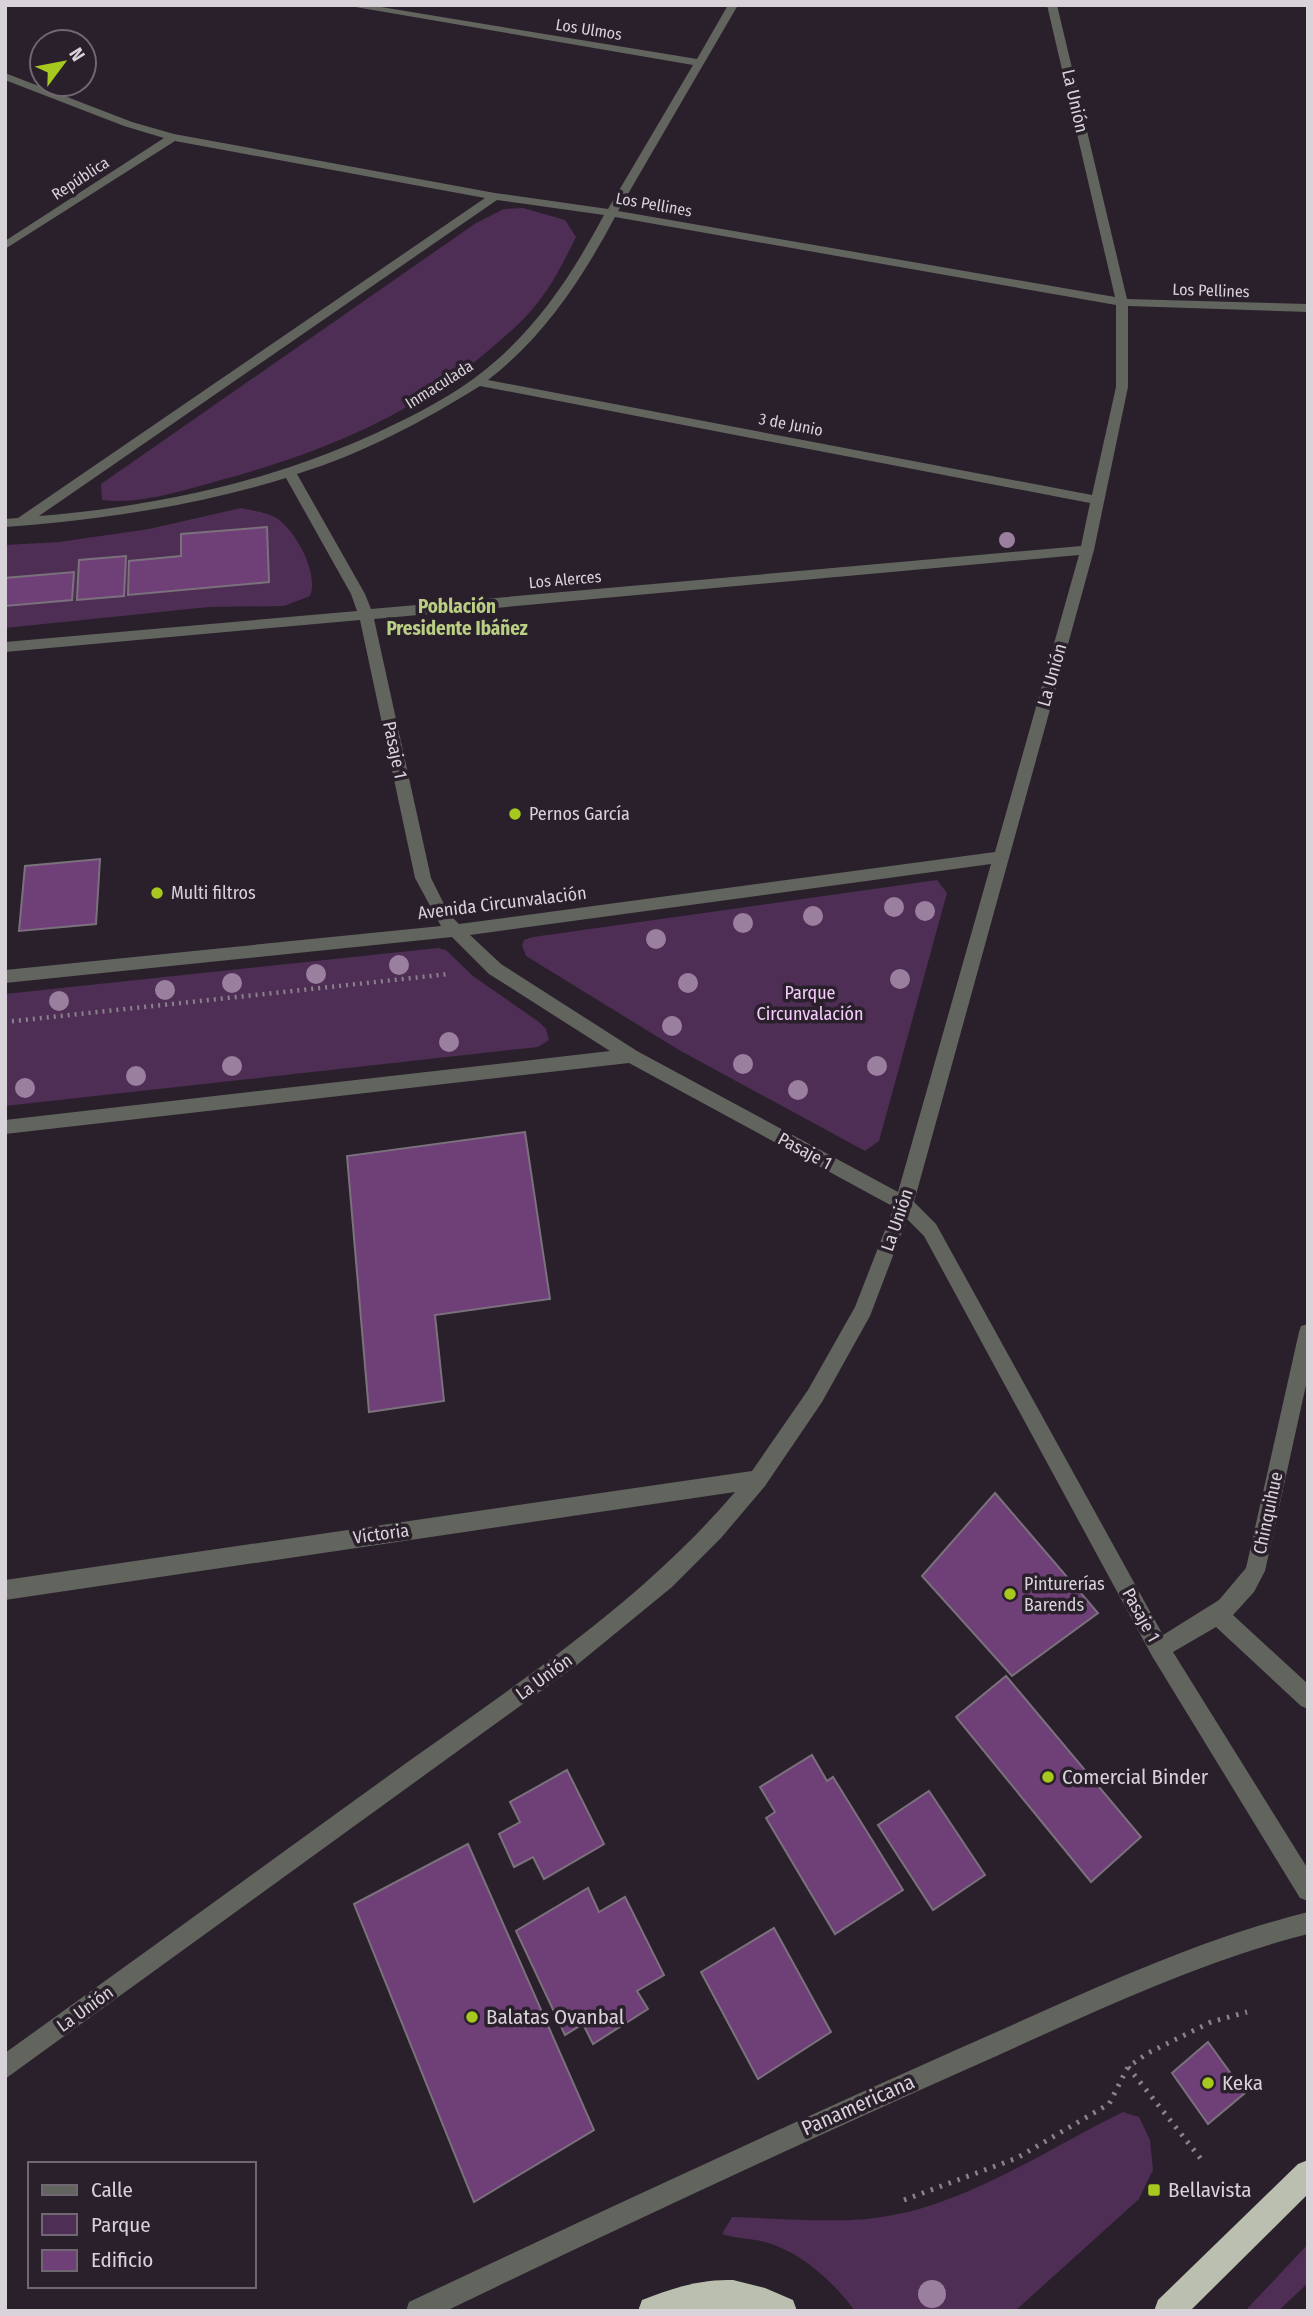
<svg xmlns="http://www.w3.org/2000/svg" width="1313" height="2316" font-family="'Fira Sans Condensed',sans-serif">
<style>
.green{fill:#4e2e54}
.building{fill:#6f3f77;stroke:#7b717d;stroke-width:2}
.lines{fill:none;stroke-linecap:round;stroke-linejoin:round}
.path-far1{stroke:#89828a;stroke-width:4.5;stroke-dasharray:2 5;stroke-linecap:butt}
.path{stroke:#89828a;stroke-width:5;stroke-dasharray:2.5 7;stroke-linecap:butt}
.minor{fill:#62645e;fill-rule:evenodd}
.highway{fill:#babfaf;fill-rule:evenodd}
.tree{fill:#9a7f9e}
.poi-dot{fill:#a7c81f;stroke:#29202b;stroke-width:2.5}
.labels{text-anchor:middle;stroke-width:7;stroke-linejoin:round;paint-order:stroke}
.far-street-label{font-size:16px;fill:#d8d2d9;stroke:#29202b}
.street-label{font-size:18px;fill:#d8d2d9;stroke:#29202b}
.poi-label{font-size:18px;fill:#d8d2d9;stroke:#29202b;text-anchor:start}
.park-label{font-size:18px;fill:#f6ccfd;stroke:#29202b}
.neighbourhood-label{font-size:19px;font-weight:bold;fill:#bacf84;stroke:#29202b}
.near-poi-label{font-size:21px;fill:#d8d2d9;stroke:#29202b;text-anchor:start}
.near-street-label{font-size:21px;fill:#d8d2d9;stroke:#29202b}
</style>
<rect width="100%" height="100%" fill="#29202b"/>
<g class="green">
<path d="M523,208L565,220L576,237C565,259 554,282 539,301C523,322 501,340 482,356C404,419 317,454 221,480C184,490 140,505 102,500L101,484L476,223L504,209Z"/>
<path d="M241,508C253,511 268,512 278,519C297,533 319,574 310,596L284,606L209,607L5,628V545L59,542L149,529Z"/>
<path d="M937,880L947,893L879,1141L865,1151L679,1050L526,956L522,945L524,940L533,937Z"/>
<path d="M438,948L446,950L473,976L539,1022L546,1029L549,1040L538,1047L5,1106V994Z"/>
<path d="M1123,2112L1139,2117L1150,2140L1153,2170L1139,2199L1015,2311H855C834,2282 801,2252 765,2242C751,2238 737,2239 722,2234L732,2217C776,2218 840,2224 882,2217C965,2205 1048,2149 1123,2112Z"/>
<path d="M1308,2244V2283L1278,2311H1245Z"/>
</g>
<g class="building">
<path d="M267,527L269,582L128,595L129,561L181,556V534Z"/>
<path d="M126,556L124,596L77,600L79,560Z"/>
<path d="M74,572L72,600L5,606V578Z"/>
<path d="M100,859L96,924L19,931L25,866Z"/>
<path d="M525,1132L550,1299L435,1315L444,1401L369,1412L347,1156Z"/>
<path d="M995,1493L1098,1613L1012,1676L922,1576Z"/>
<path d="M1006,1676L1141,1837L1091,1882L956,1717Z"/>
<path d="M812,1755L827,1781L833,1777L903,1890L835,1934L766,1818L775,1812L760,1787Z"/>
<path d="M567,1770L604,1844L544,1879L533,1857L514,1867L499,1834L520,1822L510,1802Z"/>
<path d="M929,1791L985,1875L933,1910L878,1825Z"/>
<path d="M468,1844L594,2130L474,2202L354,1904Z"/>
<path d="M588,1888L599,1912L625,1897L664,1975L637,1991L648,2009L593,2044L583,2024L565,2035L516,1931Z"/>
<path d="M774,1928L831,2032L758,2079L701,1972Z"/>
<path d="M1208,2042L1245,2093L1208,2124L1172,2073Z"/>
</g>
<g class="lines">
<path class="path-far1" d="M5,1022L449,974"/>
<g class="path">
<path d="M1128,2067L1201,2159"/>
<path d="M904,2200L1017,2158L1109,2104L1128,2067L1148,2053L1211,2022L1247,2012"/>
</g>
<g class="minor">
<path d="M344,5H369L697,59L728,5H738L618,211L1115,297L1047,5H1057L1127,299L1308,304V312L1128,306V387L1094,550L914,1202L936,1224L1163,1635L1219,1600L1246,1568L1299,1332L1301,1326L1308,1324V1376L1265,1571L1254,1592L1233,1615L1308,1684V1709L1301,1706L1216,1627L1173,1652L1308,1869V1901L1300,1898L1152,1656L924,1236L907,1219L870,1316L822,1402L765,1486L721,1538L672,1587L578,1664L5,2079V2053C140,1956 275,1858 409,1761C524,1679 643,1600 735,1492L5,1600V1580L752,1471L808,1390L855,1307L894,1207L629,1063L5,1134V1120L610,1051L489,974L452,937L5,983V970L441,926L415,878L360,620L5,652V642L357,611L351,594L286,478C194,506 101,520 5,527V519L18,518L485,198L175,141L5,249V241L164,138L124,126L5,80V73L132,122L174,134L495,193L608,209L693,65ZM497,200L604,215C575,269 544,318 498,359C468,386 431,407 395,424C284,479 162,506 39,516ZM615,217L1116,305V387L1092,495L488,380C544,337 582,279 615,217ZM480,386L1090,503L1081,546L371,609L365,594L297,474C362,454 422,422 480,386ZM1079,555L995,852L459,924L449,914L431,878L374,619ZM991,864L898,1192L637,1051L501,964L470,935Z"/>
<path d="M1308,1912V1934C1191,1964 1084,2017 974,2066C796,2145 621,2227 446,2311H406L409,2302C591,2216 774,2131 958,2049C1073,1999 1185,1943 1308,1912Z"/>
</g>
<g class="highway">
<path d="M1308,2160V2194L1190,2311H1154L1158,2300L1298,2164Z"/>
<path d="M733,2280L765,2288L793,2300L797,2311H638L642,2300C673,2288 700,2279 733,2280Z"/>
</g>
</g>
<g class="tree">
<circle cx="1007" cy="540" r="8"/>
<circle cx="894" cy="907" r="10"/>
<circle cx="925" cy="911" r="10"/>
<circle cx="813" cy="916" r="10"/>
<circle cx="743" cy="923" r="10"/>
<circle cx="656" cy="939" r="10"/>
<circle cx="399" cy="965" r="10"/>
<circle cx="316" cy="974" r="10"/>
<circle cx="900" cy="979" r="10"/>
<circle cx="232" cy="983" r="10"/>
<circle cx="688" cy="983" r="10"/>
<circle cx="165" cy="990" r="10"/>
<circle cx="59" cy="1001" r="10"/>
<circle cx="672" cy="1026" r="10"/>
<circle cx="449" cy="1042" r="10"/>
<circle cx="743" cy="1064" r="10"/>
<circle cx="232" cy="1066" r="10"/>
<circle cx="877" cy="1066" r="10"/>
<circle cx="136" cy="1076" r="10"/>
<circle cx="25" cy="1088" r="10"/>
<circle cx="798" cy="1090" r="10"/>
<circle cx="932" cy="2294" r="14"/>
</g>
<g class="poi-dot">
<circle cx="515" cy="814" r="7"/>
<circle cx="157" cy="893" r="7"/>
<circle cx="1010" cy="1594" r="7"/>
<circle cx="1048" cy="1777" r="7"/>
<circle cx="472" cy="2017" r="7"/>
<circle cx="1208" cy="2083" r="7"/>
<rect x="1147" y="2183" width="14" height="14" rx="3.5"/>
</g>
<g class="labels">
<g class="far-street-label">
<text transform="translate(589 29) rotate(9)" y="6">Los Ulmos</text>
<text transform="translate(80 178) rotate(-33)" y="6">República</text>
<text transform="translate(654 204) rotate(10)" y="6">Los Pellines</text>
<text transform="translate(1211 290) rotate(2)" y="6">Los Pellines</text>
<text transform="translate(439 384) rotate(-32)" y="6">Inmaculada</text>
<text transform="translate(791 424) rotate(11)" y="6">3 de Junio</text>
<text transform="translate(565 579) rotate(-5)" y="6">Los Alerces</text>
</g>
<g class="street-label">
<text transform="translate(1075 101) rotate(77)" y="6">La Unión</text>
<text transform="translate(1052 675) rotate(-74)" y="6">La Unión</text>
<text transform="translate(395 750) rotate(78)" y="6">Pasaje 1</text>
<text transform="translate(502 903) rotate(-7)" y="6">Avenida Circunvalación</text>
<text transform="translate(805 1151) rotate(28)" y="6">Pasaje 1</text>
<text transform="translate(897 1220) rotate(-71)" y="6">La Unión</text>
<text transform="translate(1268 1513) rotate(-78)" y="6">Chinquihue</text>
<text transform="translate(381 1534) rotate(-8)" y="6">Victoria</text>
<text transform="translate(1141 1615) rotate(61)" y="6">Pasaje 1</text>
<text transform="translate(544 1677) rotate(-36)" y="6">La Unión</text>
<text transform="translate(85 2009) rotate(-36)" y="6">La Unión</text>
</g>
<g class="poi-label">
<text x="529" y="820">Pernos García</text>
<text x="171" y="899">Multi filtros</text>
<text x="1024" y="1590">Pinturerías<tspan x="1024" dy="21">Barends</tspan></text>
</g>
<g class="park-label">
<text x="810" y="999">Parque<tspan x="810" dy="21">Circunvalación</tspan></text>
</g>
<g class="neighbourhood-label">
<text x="457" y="613">Población<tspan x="457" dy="22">Presidente Ibáñez</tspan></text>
</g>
<g class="near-poi-label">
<text x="1062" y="1784">Comercial Binder</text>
<text x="486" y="2024">Balatas Ovanbal</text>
<text x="1222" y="2090">Keka</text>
<text x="1168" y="2197">Bellavista</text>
</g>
<g class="near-street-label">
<text transform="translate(858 2105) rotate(-24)" y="7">Panamericana</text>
</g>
</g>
<rect width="1313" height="2316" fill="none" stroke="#d8d2d9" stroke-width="14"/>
<rect x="28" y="2162" width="228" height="126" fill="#29202b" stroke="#6f6771" stroke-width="2"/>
<rect x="42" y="2185" width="35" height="10" fill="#62645e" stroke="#6f6771" stroke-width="2"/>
<text x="91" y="2197" font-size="21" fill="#d8d2d9">Calle</text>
<rect x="42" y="2214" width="35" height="21" fill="#4e2e54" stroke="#6f6771" stroke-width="2"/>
<text x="91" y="2232" font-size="21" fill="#d8d2d9">Parque</text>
<rect x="42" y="2250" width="35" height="21" fill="#6f3f77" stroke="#6f6771" stroke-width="2"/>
<text x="91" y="2267" font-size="21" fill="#d8d2d9">Edificio</text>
<g transform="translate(63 63) rotate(58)"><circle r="33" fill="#29202b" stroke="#6f6771" stroke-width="2"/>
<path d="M0-5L12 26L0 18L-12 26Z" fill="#a7c81f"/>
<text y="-10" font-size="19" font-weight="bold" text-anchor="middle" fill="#d8d2d9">N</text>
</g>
</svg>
